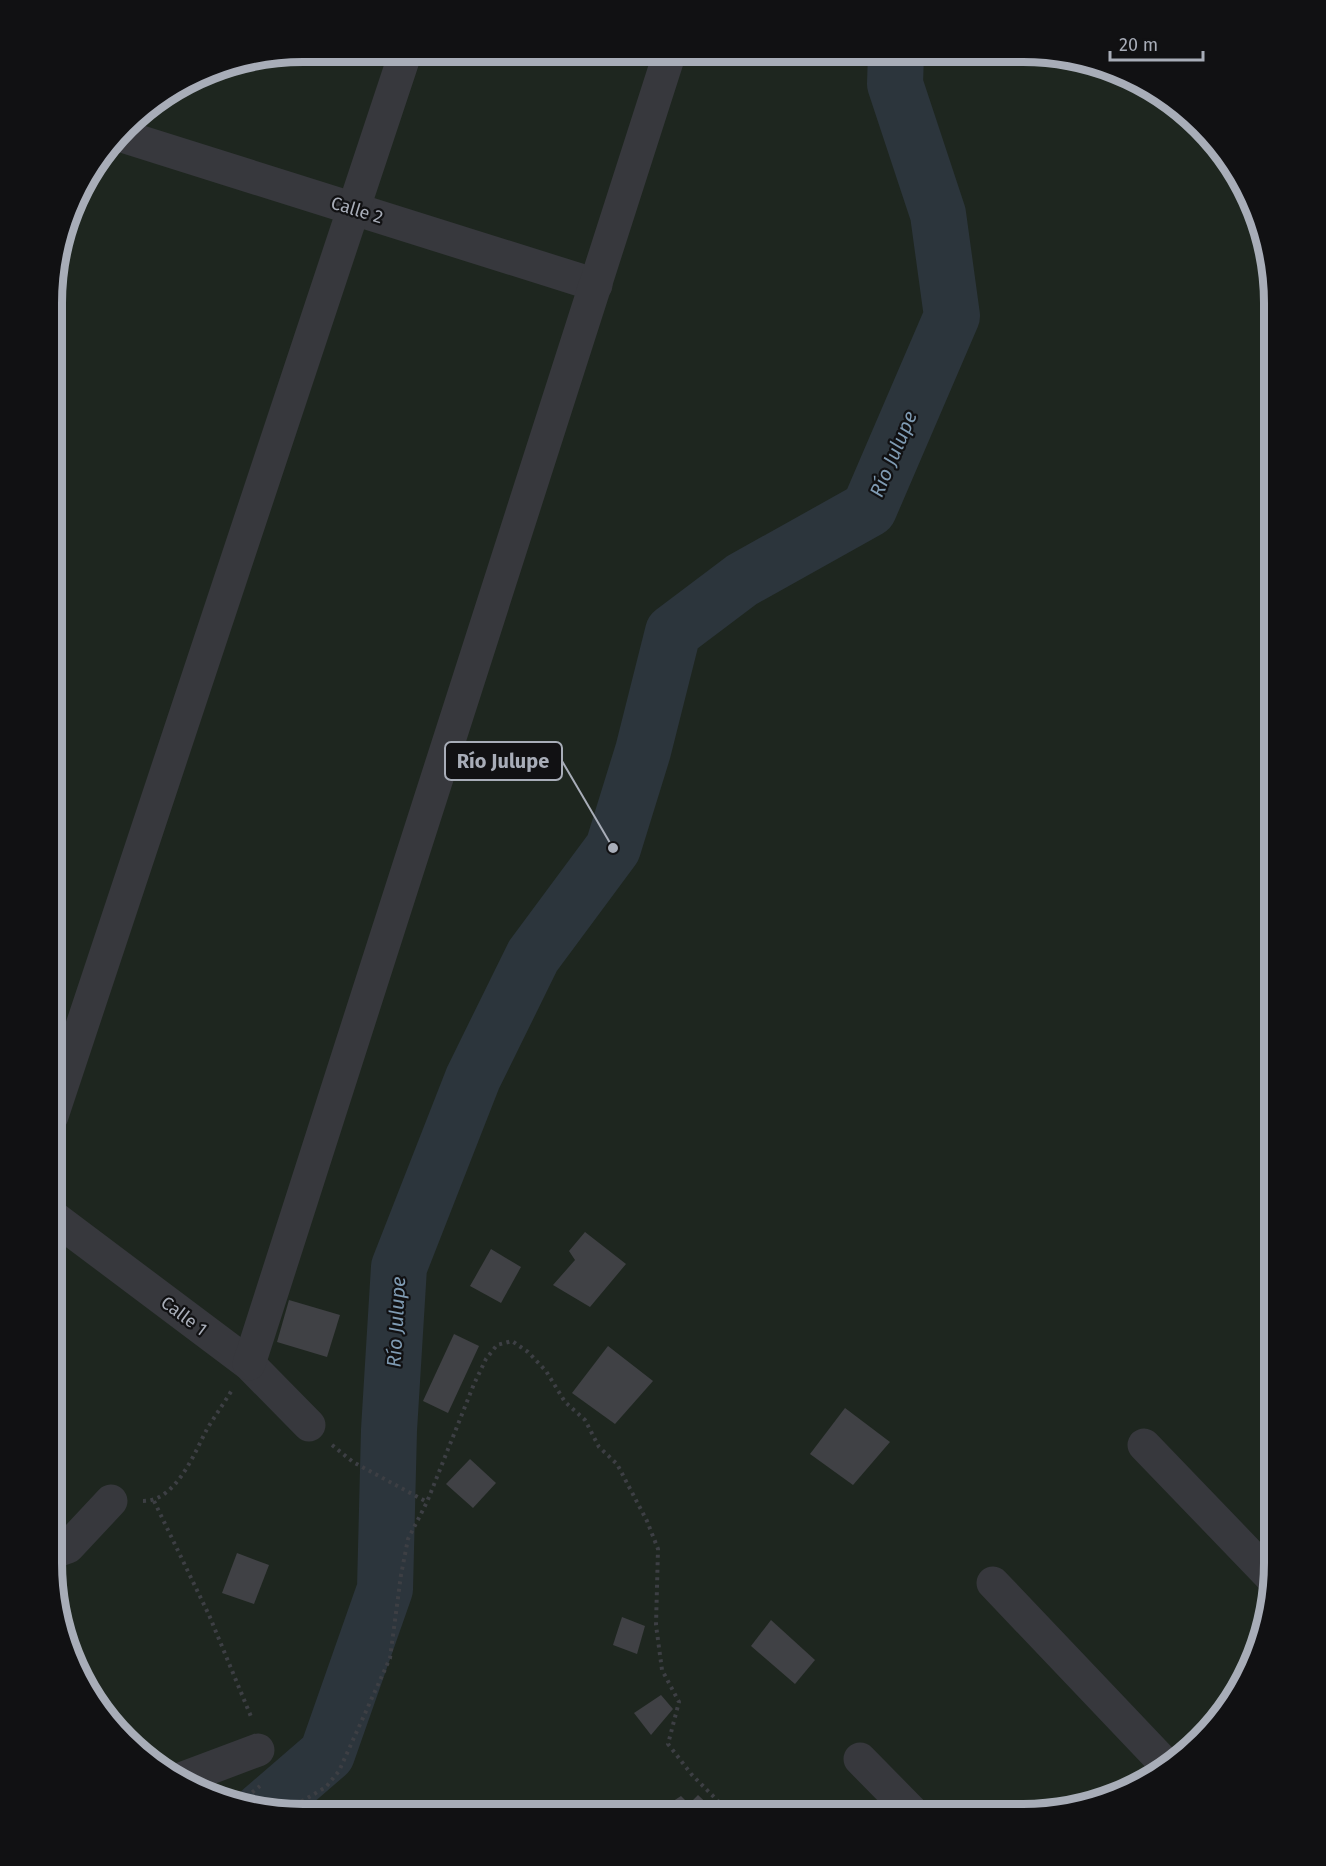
<svg xmlns="http://www.w3.org/2000/svg" width="1326" height="1866" font-family="'Fira Sans',sans-serif">
<style>
.green{fill:#1e261f}
.lines{fill:none;stroke-linecap:round;stroke-linejoin:round}
.river{stroke:#2c353c;stroke-width:56}
.building{fill:#404145}
.path{stroke:#3d3f44;stroke-width:4;stroke-dasharray:3 4.5;stroke-linecap:butt}
.minor{stroke:#37383d;stroke-width:33}
.labels{text-anchor:middle;stroke-width:4.5;stroke-linejoin:round;paint-order:stroke}
.street-label{font-size:18px;fill:#a8adb8;stroke:#111113}
.water-label{font-size:20px;font-style:italic;fill:#7f9bb3;stroke:#111113}
.rim{fill:none;stroke:#a8adb8;stroke-width:8}
.leader{fill:none;stroke:#a8adb8;stroke-width:2}
.callout-dot{fill:#a8adb8;stroke:#111113;stroke-width:2}
.callout{fill:#111113;stroke:#a8adb8;stroke-width:2}
.callout-label{font-size:20px;text-anchor:middle;font-weight:bold;fill:#a8adb8}
</style>
<rect width="100%" height="100%" fill="#161618"/>
<path class="green" d="M302,51L1057,53L1120,70L1176,103L1249,191L1275,302L1274,1581L1262,1645L1232,1704L1189,1753L1135,1789L1024,1815L270,1813L206,1796L150,1763L77,1675L51,1564L53,269L84,177L137,113L221,64Z"/>
<g class="lines">
<path class="river" d="M261,1811L327,1754L385,1589L389,1430L399,1267L473,1078L533,956L613,848L643,751L673,632L742,580L869,509L952,316L938,214L895,84L896,53"/>
</g>
<g class="building">
<path d="M585,1232L626,1264L590,1307L553,1285L575,1260L569,1251Z"/>
<path d="M491,1249L521,1267L501,1303L470,1286Z"/>
<path d="M289,1300L340,1315L327,1357L277,1342Z"/>
<path d="M454,1334L479,1346L448,1413L423,1401Z"/>
<path d="M608,1346L653,1381L615,1424L572,1393Z"/>
<path d="M845,1408L890,1442L853,1485L810,1454Z"/>
<path d="M470,1459L496,1483L473,1508L446,1484Z"/>
<path d="M237,1553L269,1565L254,1604L222,1593Z"/>
<path d="M622,1617L645,1626L637,1654L613,1645Z"/>
<path d="M771,1620L815,1660L795,1684L751,1646Z"/>
<path d="M661,1695L673,1709L651,1735L634,1713Z"/>
<path d="M698,1795L718,1814H653L681,1796L689,1804Z"/>
</g>
<g class="lines">
<g class="path">
<path d="M332,1445L353,1462L427,1502"/>
<path d="M143,1501C176,1501 194,1454 207,1429C215,1416 224,1403 232,1390"/>
<path d="M154,1501L209,1615L252,1719"/>
<path d="M252,1808L244,1799L260,1786"/>
<path d="M282,1813L326,1787L339,1771L390,1658L401,1575L408,1539L427,1502L474,1384L486,1359L497,1345L512,1341L528,1352L546,1371L565,1402L585,1420L599,1447L617,1464L647,1521L658,1549L656,1625L662,1670L679,1702L668,1744L692,1775L721,1804"/>
</g>
<g class="minor">
<path d="M119,135L596,285"/>
<path d="M52,1116L406,51"/>
<path d="M52,1216L249,1364L309,1425"/>
<path d="M249,1364L670,52"/>
<path d="M1144,1445L1274,1580"/>
<path d="M51,1553L68,1547L111,1501"/>
<path d="M993,1583L1168,1767"/>
<path d="M860,1759L915,1815"/>
<path d="M178,1780L258,1750"/>
</g>
</g>
<g class="labels">
<g class="street-label">
<text transform="translate(357 210) rotate(17)" y="6">Calle 2</text>
<text transform="translate(184 1316) rotate(37)" y="6">Calle 1</text>
</g>
<g class="water-label">
<text transform="translate(893 454) rotate(-67)" y="7">Río Julupe</text>
<text transform="translate(396 1322) rotate(-87)" y="7">Río Julupe</text>
</g>
</g>
<path d="M0 0H1326V1866H0ZM303 62H1023A241 241 0 0 1 1264 303V1563A241 241 0 0 1 1023 1804H303A241 241 0 0 1 62 1563V303A241 241 0 0 1 303 62Z" fill="#111113" fill-rule="evenodd"/>
<path class="rim" d="M303 62H1023A241 241 0 0 1 1264 303V1563A241 241 0 0 1 1023 1804H303A241 241 0 0 1 62 1563V303A241 241 0 0 1 303 62Z"/>
<path class="leader" d="M613 848L562 761"/>
<circle class="callout-dot" cx="613" cy="848" r="6"/>
<rect class="callout" x="445" y="742" width="117" height="38" rx="6"/>
<g class="callout-label">
<text x="503" y="768">Río Julupe</text>
</g>
<path d="M1110 51v9h93v-9" fill="none" stroke="#a8adb8" stroke-width="3"/>
<text x="1119" y="51" font-size="18" fill="#a8adb8" stroke="#111113" stroke-width="4.5" paint-order="stroke">20 m</text>
</svg>
